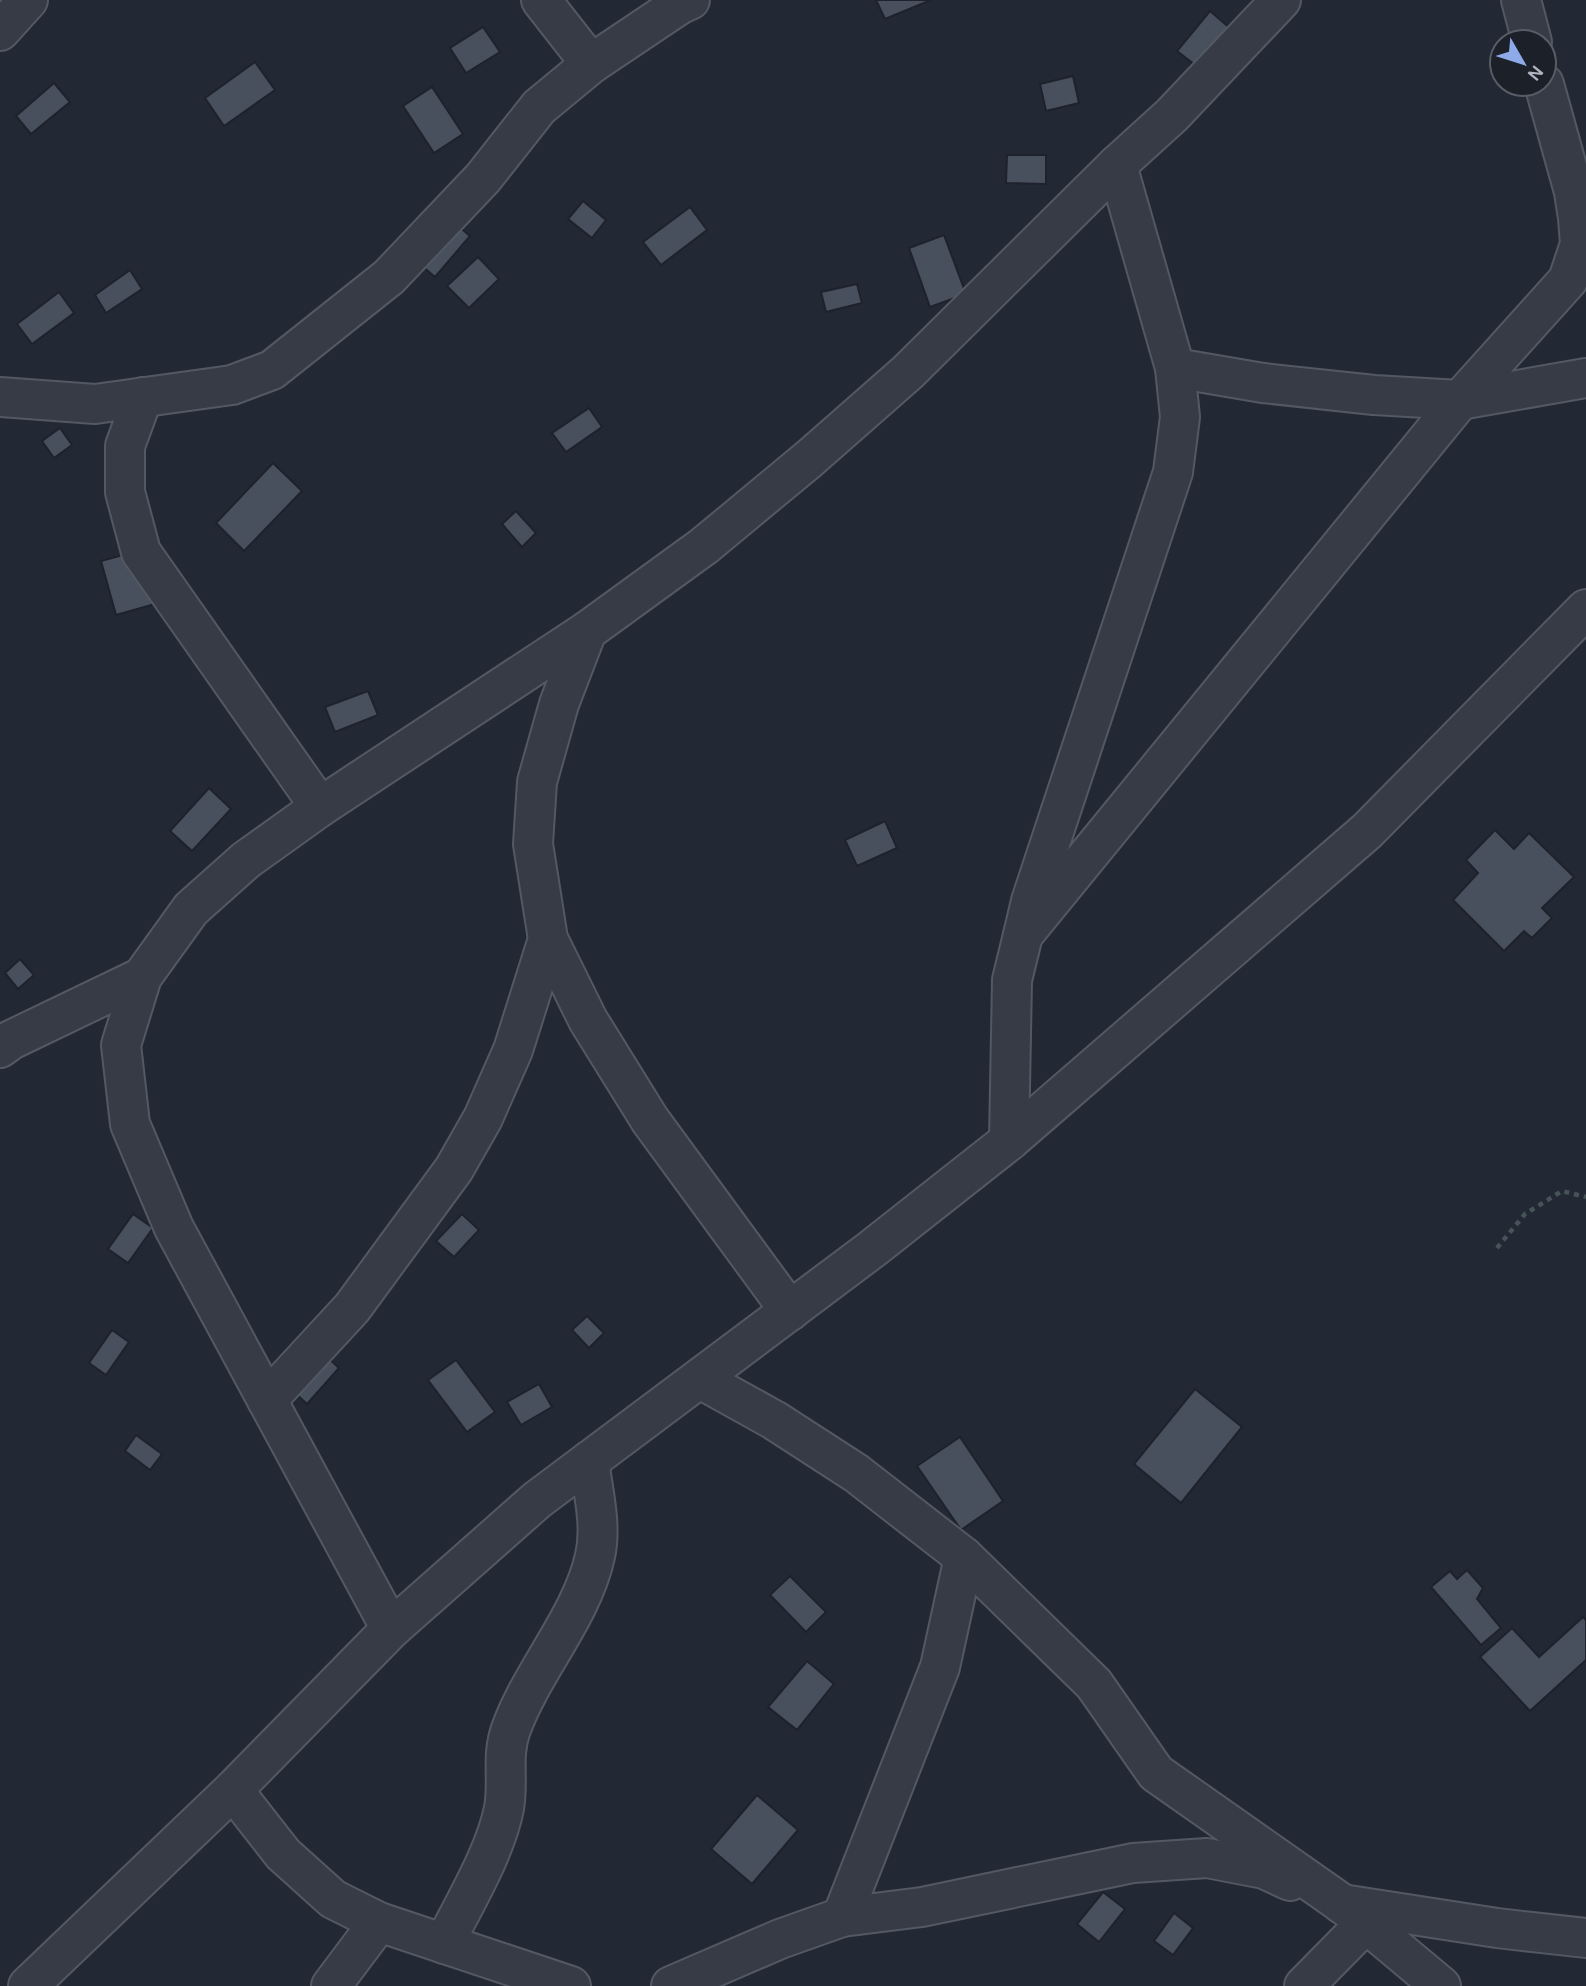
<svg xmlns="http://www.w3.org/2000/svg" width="1586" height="1986" font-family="Karla,sans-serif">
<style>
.building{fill:#49505d;stroke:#1d222c;stroke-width:2}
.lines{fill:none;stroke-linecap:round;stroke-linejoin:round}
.minor-casing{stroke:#535963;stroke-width:42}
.path{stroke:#465457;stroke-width:4.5;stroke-dasharray:5 5;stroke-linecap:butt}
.minor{stroke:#363b45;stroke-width:38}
</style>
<rect width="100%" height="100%" fill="#232934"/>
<g class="building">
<path d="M876,0H931L885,19Z"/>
<path d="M1210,11L1231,29L1199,68L1177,51Z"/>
<path d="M483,27L500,52L466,73L450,48Z"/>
<path d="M255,62L275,90L224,126L205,98Z"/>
<path d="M1073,76L1079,103L1046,111L1040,84Z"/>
<path d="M54,83L70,102L31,134L16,116Z"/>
<path d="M432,87L463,134L434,153L403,106Z"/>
<path d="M1007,155H1046V184L1006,183Z"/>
<path d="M583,201L606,220L592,238L568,219Z"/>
<path d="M690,207L707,230L661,265L643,242Z"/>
<path d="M450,219L470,236L435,277L415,260Z"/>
<path d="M944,235L966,294L930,307L909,248Z"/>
<path d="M478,257L499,279L469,308L447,286Z"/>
<path d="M130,270L142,289L106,313L95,295Z"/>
<path d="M857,284L862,303L826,312L821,292Z"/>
<path d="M59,292L74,313L32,344L17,324Z"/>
<path d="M589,408L602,427L566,452L552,433Z"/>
<path d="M60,428L72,445L54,458L42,441Z"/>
<path d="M273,463L302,491L244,551L216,523Z"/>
<path d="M516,511L536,533L522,547L502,524Z"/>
<path d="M141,550L155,604L116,615L101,561Z"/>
<path d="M368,691L378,715L335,732L325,707Z"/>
<path d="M209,788L231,809L192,851L170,831Z"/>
<path d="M885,821L897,848L857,866L845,840Z"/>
<path d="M1495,830L1514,849L1529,833L1574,877L1542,908L1552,918L1532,938L1524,931L1504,951L1453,900L1478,873L1466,860Z"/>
<path d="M20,959L34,975L18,989L5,973Z"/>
<path d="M133,1214L153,1228L128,1263L108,1249Z"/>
<path d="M462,1214L479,1230L454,1257L436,1241Z"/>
<path d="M587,1316L604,1333L589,1348L572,1330Z"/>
<path d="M112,1330L129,1342L106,1375L89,1363Z"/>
<path d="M326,1356L339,1368L307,1404L294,1392Z"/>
<path d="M456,1360L495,1412L467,1432L428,1380Z"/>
<path d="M539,1384L552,1407L521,1425L507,1402Z"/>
<path d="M1195,1389L1242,1427L1181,1503L1134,1464Z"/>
<path d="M136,1435L162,1454L150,1470L125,1451Z"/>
<path d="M960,1437L1003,1501L961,1530L917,1466Z"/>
<path d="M1467,1570L1483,1588L1477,1599L1501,1628L1481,1645L1431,1587L1450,1571L1457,1579Z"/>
<path d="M790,1576L826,1612L806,1632L770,1595Z"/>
<path d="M1583,1617L1586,1620V1660L1530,1711L1480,1657L1512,1628L1539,1657Z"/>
<path d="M807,1661L834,1684L797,1730L768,1707Z"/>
<path d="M757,1795L798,1830L752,1884L711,1849Z"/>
<path d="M1103,1892L1125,1909L1099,1942L1077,1924Z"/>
<path d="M1174,1913L1193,1928L1173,1955L1154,1941Z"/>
</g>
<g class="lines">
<g class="minor-casing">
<g id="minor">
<path d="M541,0L591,64"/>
<path d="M1521,0L1532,42"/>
<path d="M0,31L28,0"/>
<path d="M1175,368L1263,383L1374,395L1460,400L1586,378"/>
<path d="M0,397L95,404L232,385L272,370L389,277L483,178L539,107L591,64L679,5L690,0"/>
<path d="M143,397L125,446V492L141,552L320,807"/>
<path d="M587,631L559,704L537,782L533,844L548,939L588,1020L650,1120L790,1311"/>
<path d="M1023,935L1460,400L1568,280L1580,244L1578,218L1574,192L1544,84"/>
<path d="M0,1048L11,1040L142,977"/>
<path d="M1009,1141L1012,980L1023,935L1031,901L1173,472L1180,417L1175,368L1117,165"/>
<path d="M700,1379L774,1420L856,1473L964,1557L1094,1684L1156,1773L1344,1905L1441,1986"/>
<path d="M267,1400L352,1308L454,1169L483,1118L513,1050L548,939"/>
<path d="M391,1629L174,1228L130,1124L121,1045L142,977L191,909L246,860L320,807L587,631L704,546L809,459L908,372L1117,165L1172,115L1281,0"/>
<path d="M233,1790L283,1854L333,1899L379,1922L571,1986"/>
<path d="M1342,1904L1497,1928L1586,1938"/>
<path d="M842,1917L940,1667L964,1557"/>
<path d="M444,1944C464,1904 496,1851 504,1808C509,1780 501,1756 511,1729C532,1671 582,1616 595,1556C602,1526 593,1491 589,1461"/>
<path d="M28,1986L233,1790L391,1629L537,1500L872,1249L1009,1141L1367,831L1586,609"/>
<path d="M331,1986L379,1922"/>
<path d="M671,1986L780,1939L842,1917L922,1907L1133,1863L1207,1858L1264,1869L1290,1881"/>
<path d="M1304,1986L1366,1923"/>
</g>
</g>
<path class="path" d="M1497,1248L1525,1214L1562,1191L1586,1197"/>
<use href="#minor" class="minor"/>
</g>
<g transform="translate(1523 63) rotate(129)"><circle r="33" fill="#1b2029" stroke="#575c66" stroke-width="2"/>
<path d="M0-5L12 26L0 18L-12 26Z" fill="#8eaae8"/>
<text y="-10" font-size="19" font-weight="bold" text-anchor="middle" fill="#b0b6c1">N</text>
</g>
</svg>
